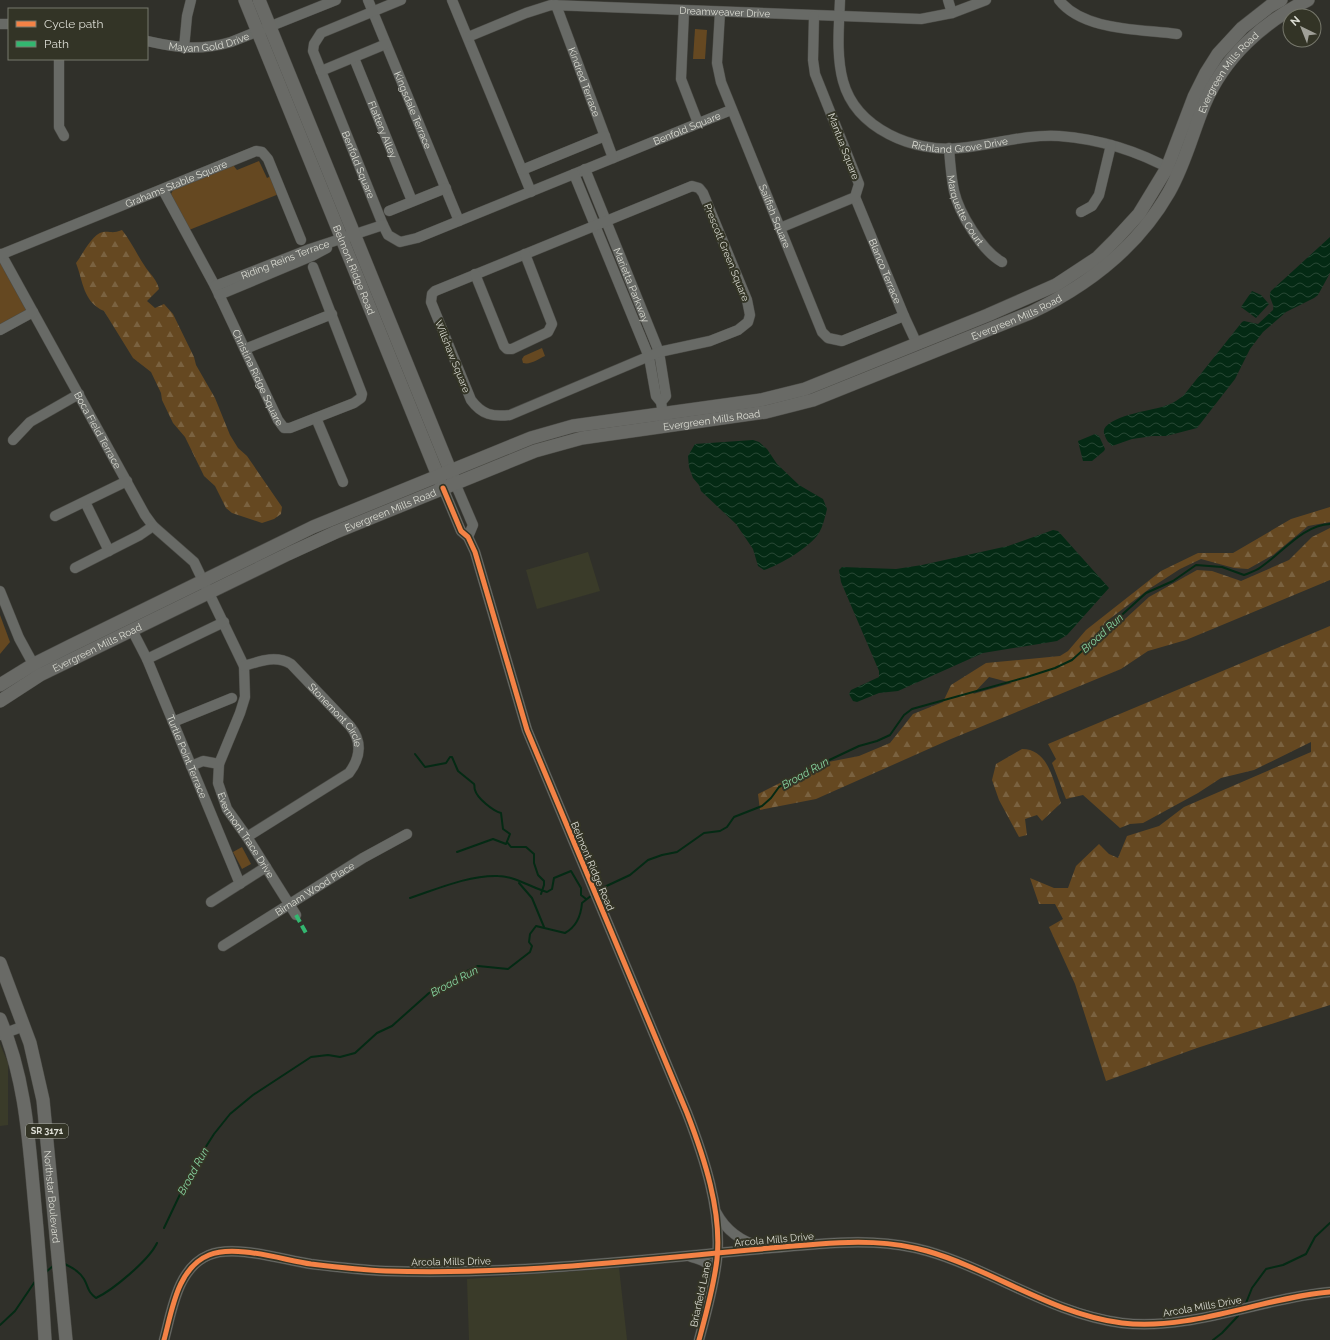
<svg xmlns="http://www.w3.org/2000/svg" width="1330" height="1340" font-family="Raleway,sans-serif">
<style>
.built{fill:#3a3b29}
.forest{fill:url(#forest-firs);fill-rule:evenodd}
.green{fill:#654821}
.water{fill:url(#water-waves)}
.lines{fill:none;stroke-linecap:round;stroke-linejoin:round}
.stream{stroke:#042a14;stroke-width:2}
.minor-casing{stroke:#4b4b46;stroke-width:11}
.major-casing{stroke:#4b4b46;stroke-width:14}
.minor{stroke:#686a66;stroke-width:10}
.major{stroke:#696a66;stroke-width:13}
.quiet{stroke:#33b770;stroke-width:4;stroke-dasharray:8 4;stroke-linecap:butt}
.cycleway-casing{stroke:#333426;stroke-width:8}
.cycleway{stroke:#f48246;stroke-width:5}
.labels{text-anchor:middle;stroke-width:4;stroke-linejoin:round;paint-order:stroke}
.shield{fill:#333426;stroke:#a9aaa0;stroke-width:1}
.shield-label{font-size:9px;font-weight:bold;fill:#dcddd4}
.street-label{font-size:10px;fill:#dcddd4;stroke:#333426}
.water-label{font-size:11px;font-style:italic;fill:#88d7a2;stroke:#333426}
</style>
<defs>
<pattern id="forest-firs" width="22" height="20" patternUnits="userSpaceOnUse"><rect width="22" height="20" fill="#654821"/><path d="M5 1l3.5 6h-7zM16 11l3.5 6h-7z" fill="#7a6240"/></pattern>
<pattern id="water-waves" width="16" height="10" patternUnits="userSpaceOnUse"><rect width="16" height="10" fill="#042a14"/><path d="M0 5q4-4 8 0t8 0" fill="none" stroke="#284835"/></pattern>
</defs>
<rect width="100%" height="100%" fill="#30302a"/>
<g class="built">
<path d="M588,552L600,591L537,609L526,570Z"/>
<path d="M0,1044L8,1063V1125L0,1126Z"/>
<path d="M619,1268L627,1340H469L467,1279Z"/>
</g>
<g class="forest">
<path d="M122,230C131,241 137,255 146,268C151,275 157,280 159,289L147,301L155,308L164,304L173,314L194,357L196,365L215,398L230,435L238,448L247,456L282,507L281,514L274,519L262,523L232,513L226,508L215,486L204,476L185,437L173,423L162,400L161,393L151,372L133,358L104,311C83,302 83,281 76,263C83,254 92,234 103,232C111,231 112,234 122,230Z"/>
<path d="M1330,507V522L1308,526L1273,555L1248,569L1234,568L1201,559L1180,569L1149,589L1107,621L1084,650L1100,642L1149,597L1197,570L1212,571L1241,581L1289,560L1312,537L1330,528V580L1186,640L1148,651L1121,669L951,739L816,799L760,810L758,794L818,764L859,756L890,743L913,714L943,702L951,685L986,663L1060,656L1068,651L1086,630L1161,571L1198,553H1233L1291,519ZM989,677L1012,683L973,694Z"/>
<path d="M1330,626V1005L1197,1048L1106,1081L1075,984L1049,927L1063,919L1055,904H1039L1030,878L1054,888H1068L1076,866L1099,844L1109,854L1118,858L1127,836L1159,826L1184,807L1311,752V742L1254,770L1221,778L1198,793L1143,823L1130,824L1120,828L1083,795L1066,799L1052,763L1056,759L1048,744Z"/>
<path d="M1022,749C1049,749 1053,781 1061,803L1042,821L1037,815L1025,819L1027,835L1019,837L999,800L992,780L996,764Z"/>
</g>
<g class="green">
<path d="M695,29L707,30L705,59H693Z"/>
<path d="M259,161L267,178L271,176L279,194L189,230L171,194L173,190L233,165L237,170Z"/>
<path d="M0,255L33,312L0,330Z"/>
<path d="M542,348L545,356C538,359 531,365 523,363L522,359L524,356Z"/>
<path d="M0,615L10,642L0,654Z"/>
<path d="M242,847L251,864L242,869L233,852Z"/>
</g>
<g class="water">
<path d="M1330,237V273L1318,295L1314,298L1286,312L1263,332L1250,349L1235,379L1197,428L1166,436H1153L1132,439L1112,446C1109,443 1106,440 1105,436C1095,418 1152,410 1162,407C1171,404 1177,401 1184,395L1242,322L1244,321L1258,324L1273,310C1275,303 1267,298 1271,291Z"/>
<path d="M1252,291L1261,295L1269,304L1256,318L1241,307Z"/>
<path d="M1095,434L1099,436L1105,449L1104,451L1092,461H1083L1078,441Z"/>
<path d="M753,440L759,442L767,449L777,464L799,485L823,499L827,509C825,517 823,526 819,533C810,547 780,565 764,570L758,566L753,549L736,524L701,491L699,485L693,478L689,467L688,456L695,444Z"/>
<path d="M1053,530L1058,531L1109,588L1067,635L1057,641L983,653L898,691L879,693L857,702L853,701L849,694L851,690L879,677V671L841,582L839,570L842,567L896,569L922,565L1008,546Z"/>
</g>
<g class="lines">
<g class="stream">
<path d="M415,754L425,767L446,763L450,757H452L458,771L474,784C475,786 474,788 475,790C477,798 493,811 501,813L503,829L510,834L506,844L493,839L457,852"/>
<path d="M507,842L511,847H526L534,854V863L538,875L544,881V885L541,894"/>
<path d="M519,883L532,898L544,927"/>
<path d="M598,890L630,875L648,860L662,855L677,852L704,833L720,831L727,827L734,817L762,806L771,798L779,787L823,763L859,746L877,741L890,735L904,715L912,709L1027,677L1055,668L1072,660L1146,593L1173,581L1196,565L1222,567L1244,575C1249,573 1256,571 1261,567C1282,553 1303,525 1330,524"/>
<path d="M410,898C437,889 469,875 498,876C515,876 532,888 547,892L552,889L554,878L571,871L581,888V895L586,899"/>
<path d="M164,1228L193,1167L214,1134L230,1114L253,1095L311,1057L328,1055L340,1057L355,1053L377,1033L392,1026L429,993L467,971L478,966L508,969L530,952L532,946L529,942L530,934L536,926L565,933C576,927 581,915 582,903L592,895"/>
<path d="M63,1263C71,1267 79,1271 84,1279C89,1288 87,1291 96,1298C113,1290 149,1260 157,1243"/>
<path d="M46,1272L53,1266"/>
<path d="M1246,1303L1252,1288L1266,1269L1283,1265L1306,1254L1315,1237L1330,1223"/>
<path d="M0,1325L15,1311L36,1280"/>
<path d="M1213,1340L1222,1333L1238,1316"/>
</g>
<g class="minor-casing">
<g id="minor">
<path id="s1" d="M368,0L459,221"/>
<path id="s2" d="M401,0L321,33L314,44L313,51L383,225L388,235L400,242L417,238L731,110"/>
<path d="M452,0L531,192"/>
<path id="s3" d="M840,0C839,27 836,55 843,81C856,129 914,153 960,148C993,145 1025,134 1059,136C1100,139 1138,151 1174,171"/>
<path d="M948,0L952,13"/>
<path d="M1059,0C1083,31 1140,29 1177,34"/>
<path id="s4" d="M556,5L613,158"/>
<path d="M684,11L681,79L698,123"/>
<path id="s5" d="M720,12L717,63L721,82L822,332L828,338L842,341L904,316"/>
<path d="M0,24H9"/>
<path id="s6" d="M468,37L526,13L551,5L921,19L952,13L986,0"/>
<path id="s7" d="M147,41C178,48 200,51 231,42L336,0"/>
<path d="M184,48L187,16L191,0"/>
<path id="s8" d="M354,58L412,201"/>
<path d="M59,59V127L64,136"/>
<path d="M321,71L386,44"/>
<path id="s9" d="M949,148C950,162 951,177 954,191C959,213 982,251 1002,262"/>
<path id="s10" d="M585,169L659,352L666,396L661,402"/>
<path d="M522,170L605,136"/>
<path d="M574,174L649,357L656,396L661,402L664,420"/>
<path d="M692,186L699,188L703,193L747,300L750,315L748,322L738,330L710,341L659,352L510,415C493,417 482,415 471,400L431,302L432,294L435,291Z"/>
<path id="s11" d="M163,190L215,286L278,420L284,428H290L354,403L361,398L362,394L313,267"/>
<path id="s12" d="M855,197L904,316L917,344"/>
<path d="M389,211L446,188"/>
<path d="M1081,212L1092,206L1099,195L1111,145"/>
<path d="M780,228L855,197L859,184L815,74L813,60L814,16"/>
<path id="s13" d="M1,254L145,515L153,526L194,562L244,666L245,697L240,713L219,764L218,783L227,809L247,837L296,915"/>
<path id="s14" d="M0,255L256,151L262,152L268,159L301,240"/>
<path d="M475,274L504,346L507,349H512L548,332L552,324L525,254"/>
<path id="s15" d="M215,286L310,249L383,225"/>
<path d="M219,295L312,256L327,248"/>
<path d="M0,330L33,312"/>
<path d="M245,349L332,314"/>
<path d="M316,418L343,482"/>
<path d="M13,440L30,422L79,394"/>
<path d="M455,483L473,525L468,537"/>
<path d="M443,488L461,531L468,537L475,552L527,730L687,1113C704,1157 722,1211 717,1259C714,1286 706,1314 699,1340"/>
<path d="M85,502L109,551"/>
<path d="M55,516L127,481"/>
<path d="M75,568L140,535L153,526"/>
<path d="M0,591L19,638L37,671"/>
<path id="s16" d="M132,630L147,659L240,884"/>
<path d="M147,659L224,622"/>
<path id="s17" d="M244,666C260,661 276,655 291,664L350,726C362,741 361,757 349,773L247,837"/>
<path d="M173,722L232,698"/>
<path d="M191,766L203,761L219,764"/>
<path d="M211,902L266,867"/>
<path id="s18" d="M223,946L363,858L407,834"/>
<path d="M0,1035L24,1026"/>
<path d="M716,1212C726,1231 742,1242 762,1247"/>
<path d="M691,1257C703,1260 711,1263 714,1276"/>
<path d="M164,1340C172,1311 177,1268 209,1255C235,1244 283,1260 311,1264C336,1267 361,1270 386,1271C531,1276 675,1255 819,1244C856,1241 891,1241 927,1251C993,1270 1052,1314 1122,1323C1192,1331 1261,1298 1330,1292"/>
</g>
</g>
<g class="major-casing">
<g id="major">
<path id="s19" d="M245,0L441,483"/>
<path d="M259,0L454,480"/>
<path d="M0,685L34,664L70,646L313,527L531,438L573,426L761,400L805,389L988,315L1056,285L1097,258L1116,239L1139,214L1167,168L1194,97L1206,73L1218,54L1242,28L1270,6L1281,0"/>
<path id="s20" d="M0,701L40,675L288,554L336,532L535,451L582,438L766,412L813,400L1030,313C1087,286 1137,248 1169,192C1185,164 1192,134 1204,105C1224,57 1263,22 1308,0"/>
<path id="s21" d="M0,963L30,1043L43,1100L66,1340"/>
<path d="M0,1019C23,1072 28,1128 33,1185C38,1237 42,1288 45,1340"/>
</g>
</g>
<use href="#minor" class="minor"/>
<use href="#major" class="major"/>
<path class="quiet" d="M296,915L306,933"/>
<g class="cycleway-casing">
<g id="cycleway">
<path d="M443,488L461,531L468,537L475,552L527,730L687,1113C704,1157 722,1211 717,1259C714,1286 706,1314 699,1340"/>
<path d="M164,1340C172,1311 177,1268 209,1255C235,1244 283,1260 311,1264C336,1267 361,1270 386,1271C531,1276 675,1255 819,1244C856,1241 891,1241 927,1251C993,1270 1052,1314 1122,1323C1192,1331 1261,1298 1330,1292"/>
</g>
</g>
<use href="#cycleway" class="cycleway"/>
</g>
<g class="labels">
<rect class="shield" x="26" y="1124" width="42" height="14" rx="3"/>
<g class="shield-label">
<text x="47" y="1134">SR 3171</text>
</g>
<g class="street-label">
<text dy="4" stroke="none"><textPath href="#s6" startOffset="263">Dreamweaver Drive</textPath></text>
<text dy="4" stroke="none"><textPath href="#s7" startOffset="63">Mayan Gold Drive</textPath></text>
<text dy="4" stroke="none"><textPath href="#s20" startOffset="1430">Evergreen Mills Road</textPath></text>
<text dy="4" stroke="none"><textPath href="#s4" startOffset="82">Kindred Terrace</textPath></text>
<text dy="4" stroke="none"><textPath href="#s1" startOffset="119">Kingsdale Terrace</textPath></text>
<text dy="4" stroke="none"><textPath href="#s2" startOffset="628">Benfold Square</textPath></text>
<text dy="4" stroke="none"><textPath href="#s8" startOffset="77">Flattery Alley</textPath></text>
<text dy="4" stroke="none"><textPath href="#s3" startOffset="227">Richland Grove Drive</textPath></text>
<text transform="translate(844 146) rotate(69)" y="4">Mantua Square</text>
<text dy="4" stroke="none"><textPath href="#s2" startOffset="229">Benfold Square</textPath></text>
<text dy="4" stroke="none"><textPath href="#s14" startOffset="190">Grahams Stable Square</textPath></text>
<text dy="4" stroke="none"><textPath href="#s9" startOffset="65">Marquette Court</textPath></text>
<text dy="4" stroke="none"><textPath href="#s5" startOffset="215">Sailfish Square</textPath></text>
<text transform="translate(727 252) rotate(68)" y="4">Prescott Green Square</text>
<text dy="4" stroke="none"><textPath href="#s15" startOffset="75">Riding Reins Terrace</textPath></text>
<text dy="4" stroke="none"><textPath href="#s19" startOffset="291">Belmont Ridge Road</textPath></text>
<text dy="4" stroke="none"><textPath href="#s12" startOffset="80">Blanco Terrace</textPath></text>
<text dy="4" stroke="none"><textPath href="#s10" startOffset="125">Marietta Parkway</textPath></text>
<text dy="4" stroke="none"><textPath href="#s20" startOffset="1094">Evergreen Mills Road</textPath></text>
<text transform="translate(453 356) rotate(68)" y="4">Willshaw Square</text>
<text dy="4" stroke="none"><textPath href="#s11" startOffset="210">Christina Ridge Square</textPath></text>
<text dy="4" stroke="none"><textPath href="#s20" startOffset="771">Evergreen Mills Road</textPath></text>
<text dy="4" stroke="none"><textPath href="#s13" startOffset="201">Boca Field Terrace</textPath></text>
<text dy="4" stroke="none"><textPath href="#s20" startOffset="435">Evergreen Mills Road</textPath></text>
<text dy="4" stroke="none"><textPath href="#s20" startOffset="111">Evergreen Mills Road</textPath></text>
<text dy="4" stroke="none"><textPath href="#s17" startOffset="117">Stonemont Circle</textPath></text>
<text dy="4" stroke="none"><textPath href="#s16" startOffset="138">Turtle Point Terrace</textPath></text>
<text dy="4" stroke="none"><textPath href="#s13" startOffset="663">Evermont Trace Drive</textPath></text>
<text transform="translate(593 866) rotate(67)" y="4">Belmont Ridge Road</text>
<text dy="4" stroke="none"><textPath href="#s18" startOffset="108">Birnam Wood Place</textPath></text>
<text dy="4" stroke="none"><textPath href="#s21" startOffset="241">Northstar Boulevard</textPath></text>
<text transform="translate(774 1239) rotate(-5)" y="4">Arcola Mills Drive</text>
<text transform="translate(451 1261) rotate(-1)" y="4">Arcola Mills Drive</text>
<text transform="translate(700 1294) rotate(-78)" y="4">Briarfield Lane</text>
<text transform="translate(1202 1306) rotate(-10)" y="4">Arcola Mills Drive</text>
</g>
<g class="water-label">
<text transform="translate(1102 633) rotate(-42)" y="4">Broad Run</text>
<text transform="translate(805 773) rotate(-29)" y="4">Broad Run</text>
<text transform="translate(454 981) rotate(-28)" y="4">Broad Run</text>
<text transform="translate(193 1171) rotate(-61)" y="4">Broad Run</text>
</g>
</g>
<rect x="8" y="8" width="140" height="52" fill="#333426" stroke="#77786c"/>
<rect x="16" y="21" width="20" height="6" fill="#f48246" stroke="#77786c"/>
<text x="44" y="28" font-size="12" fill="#dcddd4">Cycle path</text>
<rect x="16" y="41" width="20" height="6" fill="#33b770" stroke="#77786c"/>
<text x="44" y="48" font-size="12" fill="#dcddd4">Path</text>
<g transform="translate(1302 28) rotate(317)"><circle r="19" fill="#333426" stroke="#77786c"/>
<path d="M0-3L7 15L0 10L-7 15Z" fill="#a0a098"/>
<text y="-6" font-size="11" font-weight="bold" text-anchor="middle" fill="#dcddd4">N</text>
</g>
</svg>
